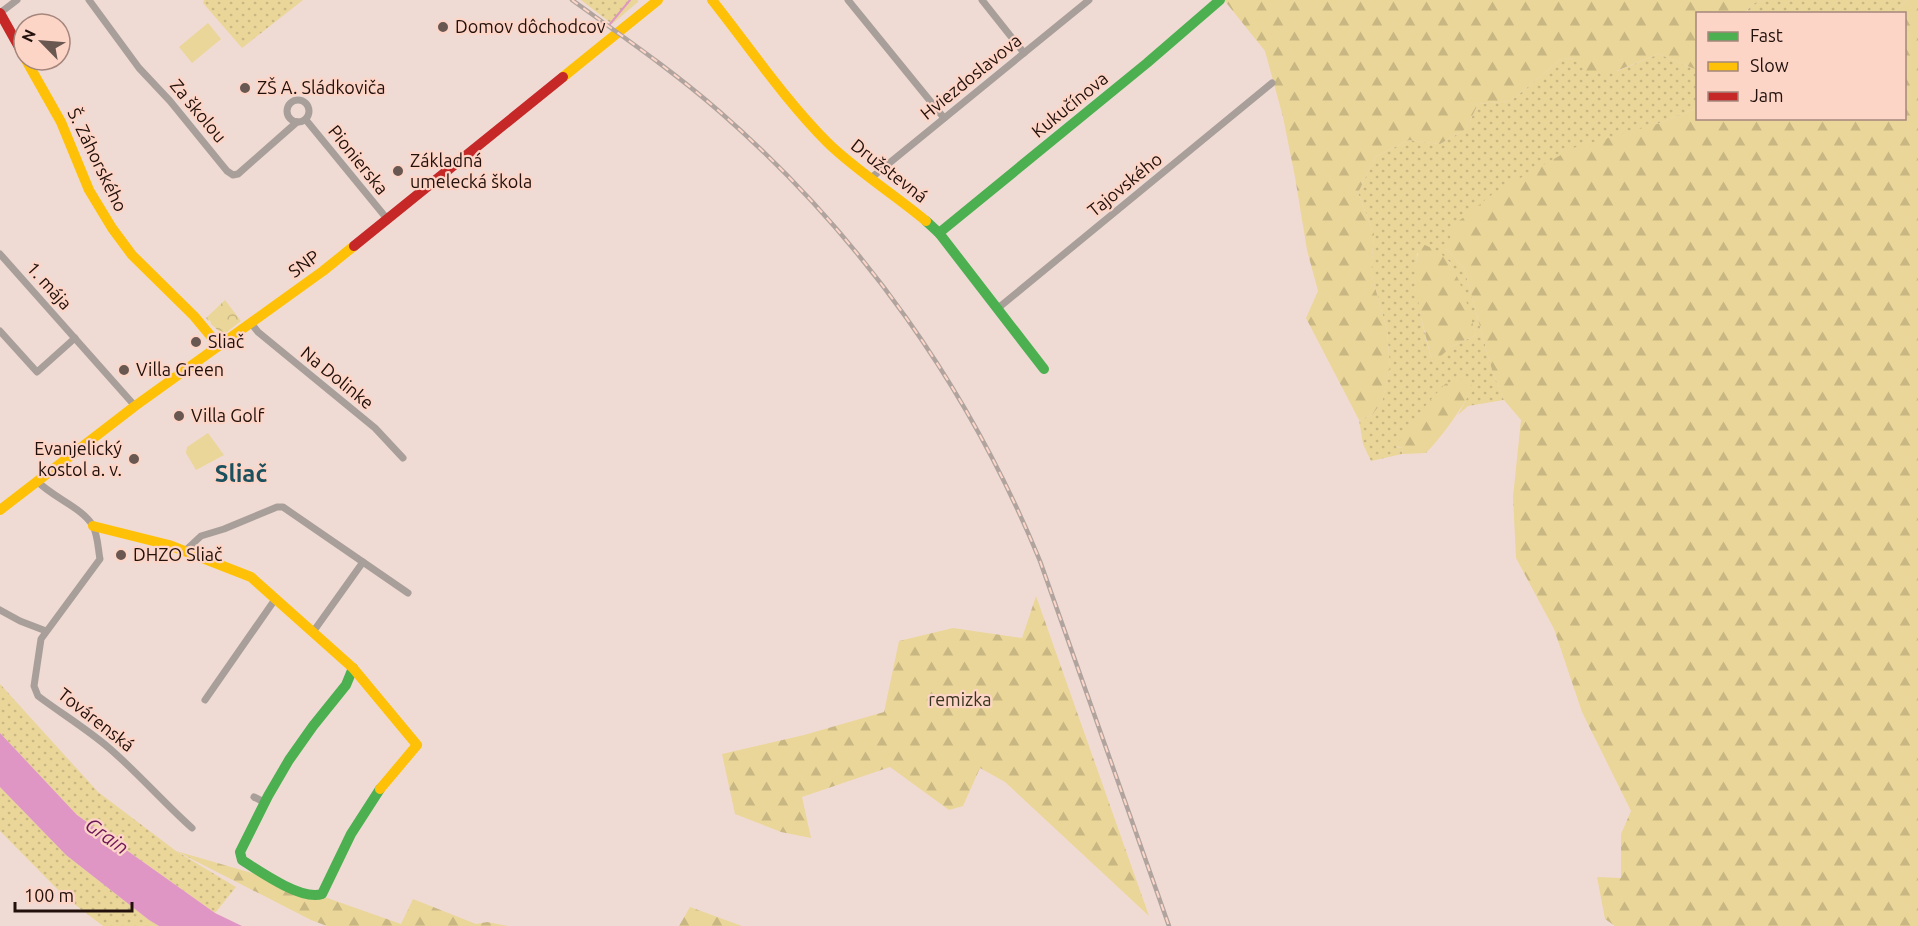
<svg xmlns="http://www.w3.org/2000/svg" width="1918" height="926" font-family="Ubuntu,sans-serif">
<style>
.grass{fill:url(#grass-dots);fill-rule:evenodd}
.forest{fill:url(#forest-firs)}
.park{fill:url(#park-crowns)}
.pitch{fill:#ead698}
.water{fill:#e096c4}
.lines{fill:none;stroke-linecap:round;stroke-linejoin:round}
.stream{stroke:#e096c4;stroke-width:2}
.street{stroke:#a99f9a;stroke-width:7}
.fast{stroke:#4caf50;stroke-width:10}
.slow{stroke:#ffc107;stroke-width:10}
.jam{stroke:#c62828;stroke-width:10}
.rail-casing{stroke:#b1a49f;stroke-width:4.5}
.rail{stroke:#fdd5c7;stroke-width:2;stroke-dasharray:7;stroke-linecap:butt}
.poi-dot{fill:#695751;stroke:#fdd5c7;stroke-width:2}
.labels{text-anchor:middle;stroke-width:4.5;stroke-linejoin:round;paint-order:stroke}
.poi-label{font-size:18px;fill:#21100b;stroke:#fdd5c7;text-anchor:start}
.street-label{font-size:18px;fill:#21100b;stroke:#fdd5c7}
.park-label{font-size:18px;fill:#37331e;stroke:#fdd5c7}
.water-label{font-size:20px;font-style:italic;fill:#6d1759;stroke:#fdd5c7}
.district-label{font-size:24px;font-weight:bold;fill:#1b505f;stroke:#fdd5c7}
</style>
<defs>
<pattern id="grass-dots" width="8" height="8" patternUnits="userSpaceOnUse" patternTransform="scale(1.5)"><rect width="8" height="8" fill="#ead698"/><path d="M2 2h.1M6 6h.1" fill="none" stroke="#c8b782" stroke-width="1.8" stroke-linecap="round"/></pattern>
<pattern id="forest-firs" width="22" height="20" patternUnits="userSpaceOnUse" patternTransform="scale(1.5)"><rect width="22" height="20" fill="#ead698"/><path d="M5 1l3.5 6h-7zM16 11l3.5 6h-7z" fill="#c8b782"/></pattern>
<pattern id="park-crowns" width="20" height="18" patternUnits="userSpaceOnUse" patternTransform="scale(1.5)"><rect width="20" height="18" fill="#ead698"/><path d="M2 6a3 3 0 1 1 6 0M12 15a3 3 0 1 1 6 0" fill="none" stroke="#c8b782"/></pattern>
</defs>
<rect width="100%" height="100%" fill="#f0dbd4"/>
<g class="grass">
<path d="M204,0H303L242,48L203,3Z"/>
<path d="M581,0H638V2L612,24Z"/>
<path d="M1761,0H1907L1894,13L1745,14L1751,5Z"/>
<path d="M1659,54L1697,70V108L1657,124L1446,249L1464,268L1492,370L1504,400L1468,406L1458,415L1472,388L1396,447L1403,448L1402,454L1371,461L1363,444L1359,420L1372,415L1382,402L1390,368L1387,330L1371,273L1374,234L1358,193L1375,157L1409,140L1440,144L1466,129L1478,104L1511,101L1562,58L1577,59L1617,71ZM1417,253L1449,261L1461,288L1476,335L1451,347L1433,362C1421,327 1415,290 1417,253Z"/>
<path d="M0,684L98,792L176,851L236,887L215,913L77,815L0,733Z"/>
<path d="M0,787L66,855L149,920L159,926H103L65,897L0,831Z"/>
</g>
<g class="forest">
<path d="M1224,0H1761L1751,5L1745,13L1698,14L1697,70L1659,54L1616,71L1588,74L1577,59L1562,58L1511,101L1478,104L1466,129L1440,144L1409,140L1375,157L1358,193L1374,234L1371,273L1387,330L1390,368L1382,402L1372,415L1359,420L1306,318L1318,291L1307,250L1295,177L1283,117L1265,51Z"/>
<path d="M1907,0H1918V926H1615L1605,919L1597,877L1621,878V834L1631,811L1582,712L1554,629L1516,558L1513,497L1521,420L1504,400L1492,370L1464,268L1446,249L1455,224L1494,193L1573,148L1657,124L1697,108L1698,118H1904V14L1894,13Z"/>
<path d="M1425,245C1434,249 1443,254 1449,262C1463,283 1469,312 1476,335L1451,347L1433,363C1426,336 1405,269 1422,246Z"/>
<path d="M1467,378L1473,388C1459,412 1445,433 1426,453L1402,454L1403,448L1396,446L1426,405L1445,384Z"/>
<path d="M1036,596L1149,916L1005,782L980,768L963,806L949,810L890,767L802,797L811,838L781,832L735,814L722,754L804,735L884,712L899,641L953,628L1022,638Z"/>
<path d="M176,851L279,881L401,924L413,899L476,924L487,922L508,926H327L311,920Z"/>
<path d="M690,907L742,926H679Z"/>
</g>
<path class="park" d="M225,300L241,321L223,335L211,324L210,320L208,321L206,318Z"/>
<g class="pitch">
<path d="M208,23L221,39L192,63L179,47Z"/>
<path d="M208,433L224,455L196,470L186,453L187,447Z"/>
</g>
<path class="water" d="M0,733L77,815L215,913L242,926H159L149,920L66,855L0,787Z"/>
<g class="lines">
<path class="stream" d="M610,24L630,0"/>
<g class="street">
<path d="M89,0L139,68L170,101L227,171L233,175L238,174L297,122"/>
<path d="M848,0L944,118"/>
<path d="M982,0L1024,53"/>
<path d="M0,13L17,0"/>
<circle cx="298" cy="111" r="11"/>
<path d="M306,120L388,220"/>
<path d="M871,178L1089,0"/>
<path d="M0,254L135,406"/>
<path d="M997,309L1272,83"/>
<path d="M251,323L258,332L375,428L403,458"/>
<path d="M0,331L37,372L75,338"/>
<path d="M37,481C52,497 83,508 93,526C98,536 98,549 100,559L41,639L34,686L38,696C62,714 87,729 109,748C138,773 164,803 192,828"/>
<path d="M186,550L201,536L224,529L277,507H283L408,593"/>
<path d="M0,610L20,621L46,631"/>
<path d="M313,632L363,562"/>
<path d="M205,700L276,598"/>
<path d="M254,797L264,802"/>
</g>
<g class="fast">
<path d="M926,221L939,233L1044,369"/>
<path d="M939,233L1147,63L1220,0"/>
<path d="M353,668L346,685L313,726L289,760L268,796L240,852L242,860C259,871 302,901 322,894L351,834L380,789"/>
</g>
<g class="slow">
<path d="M712,0C750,48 785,100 828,143C858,172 894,194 926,221"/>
<path d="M26,60L61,122L89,190L112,228L132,255L194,316L219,346"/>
<path d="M563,77L658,0"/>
<path d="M0,510L135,406L323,271L354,246"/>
<path d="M93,526L169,545L251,577L353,668L417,745L380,789"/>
</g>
<g class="jam">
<path d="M0,13L24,56"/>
<path d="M354,246L563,77"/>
</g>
<g class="rail-casing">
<path id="rail" d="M572,0C622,36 673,71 720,112C861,235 969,388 1040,561L1169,926"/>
</g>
<use href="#rail" class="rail"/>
</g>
<g class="poi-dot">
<circle cx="443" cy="27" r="6"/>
<circle cx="245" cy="88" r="6"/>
<circle cx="398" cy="171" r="6"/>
<circle cx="196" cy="342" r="6"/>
<circle cx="124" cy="370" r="6"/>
<circle cx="179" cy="416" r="6"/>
<circle cx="134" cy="459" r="6"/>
<circle cx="121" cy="555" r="6"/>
</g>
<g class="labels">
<g class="poi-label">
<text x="455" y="33">Domov dôchodcov</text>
<text x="257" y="94">ZŠ A. Sládkoviča</text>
<text x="410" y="167">Základná<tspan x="410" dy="21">umelecká škola</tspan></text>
<text x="208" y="348">Sliač</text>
<text x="136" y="376">Villa Green</text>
<text x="191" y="422">Villa Golf</text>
<text x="122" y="455" text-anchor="end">Evanjelický<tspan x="122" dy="21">kostol a. v.</tspan></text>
<text x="133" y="561">DHZO Sliač</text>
</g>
<g class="street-label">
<text transform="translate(971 77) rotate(-39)" y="6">Hviezdoslavova</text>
<text transform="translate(1070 105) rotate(-39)" y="6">Kukučínova</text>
<text transform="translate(198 111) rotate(50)" y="6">Za školou</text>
<text transform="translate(97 160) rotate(64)" y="6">Š. Záhorského</text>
<text transform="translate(358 160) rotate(51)" y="6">Pionierska</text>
<text transform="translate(889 171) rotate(38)" y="6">Družstevná</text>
<text transform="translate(1125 185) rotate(-39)" y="6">Tajovského</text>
<text transform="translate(304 264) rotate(-36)" y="6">SNP</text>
<text transform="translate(49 286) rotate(48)" y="6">1. mája</text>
<text transform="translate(337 378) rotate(39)" y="6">Na Dolinke</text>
<text transform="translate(96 720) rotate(38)" y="6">Továrenská</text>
</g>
<g class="park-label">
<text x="960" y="706">remizka</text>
</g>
<g class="water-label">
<text transform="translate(107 836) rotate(35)" y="7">Grain</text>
</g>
<g class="district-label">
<text x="241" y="482">Sliač</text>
</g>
</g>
<rect x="1696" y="12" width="210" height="108" fill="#fdd5c7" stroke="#a5867c" stroke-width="1.5"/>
<rect x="1708" y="32" width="30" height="9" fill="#4caf50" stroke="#a5867c" stroke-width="1.5"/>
<text x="1750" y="42" font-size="18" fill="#21100b">Fast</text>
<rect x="1708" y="62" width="30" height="9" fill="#ffc107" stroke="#a5867c" stroke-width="1.5"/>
<text x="1750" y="72" font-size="18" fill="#21100b">Slow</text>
<rect x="1708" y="92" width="30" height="9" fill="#c62828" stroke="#a5867c" stroke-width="1.5"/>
<text x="1750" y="102" font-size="18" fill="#21100b">Jam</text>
<g transform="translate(42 42) rotate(295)"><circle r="28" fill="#fdd5c7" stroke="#a5867c" stroke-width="1.5"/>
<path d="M0-4.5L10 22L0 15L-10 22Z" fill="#695751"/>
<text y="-9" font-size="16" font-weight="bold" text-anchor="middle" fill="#21100b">N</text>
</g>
<path d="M15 902v9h117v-9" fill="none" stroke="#21100b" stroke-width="3"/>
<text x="24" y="902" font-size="18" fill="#21100b" stroke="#fdd5c7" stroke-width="4.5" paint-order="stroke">100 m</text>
</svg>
